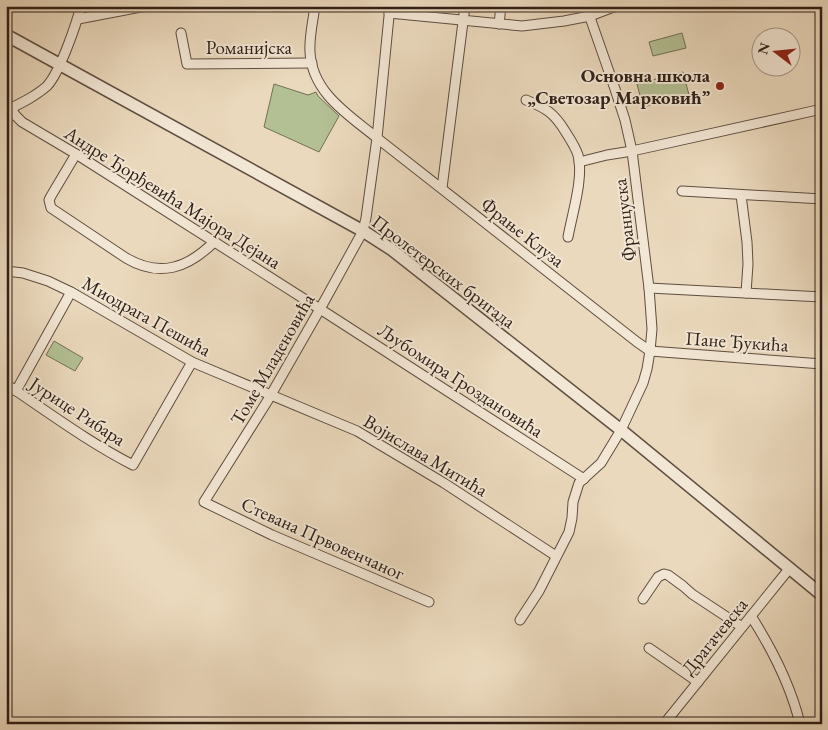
<svg xmlns="http://www.w3.org/2000/svg" width="828" height="730" font-family="'EB Garamond',serif">
<style>
.green{fill:#b3c094;stroke:#727056}
.lines{fill:none;stroke-linecap:round;stroke-linejoin:round}
.minor-casing{stroke:#5f4e41;stroke-width:11}
.tertiary-casing{stroke:#5f4e41;stroke-width:14}
.minor{stroke:#f2e6d4;stroke-width:9}
.tertiary{stroke:#f2e6d4;stroke-width:11}
.poi-dot{fill:#8f2418;stroke:#f2e6d4;stroke-width:2}
.labels{text-anchor:middle;stroke-width:4;stroke-linejoin:round;paint-order:stroke}
.street-label{font-size:19px;fill:#302018;stroke:#f2e6d4}
.poi-label{font-size:19px;font-weight:bold;fill:#302018;stroke:#f2e6d4;text-anchor:end}
</style>
<rect width="100%" height="100%" fill="#ebd9bd"/>
<filter id="stains"><feTurbulence type="fractalNoise" baseFrequency=".004" numOctaves="4"/><feColorMatrix values="0 0 0 0 .2 0 0 0 0 .09 0 0 0 0 .02 0 0 0 .5 -.17"/></filter>
<radialGradient id="worn" r=".72"><stop offset=".6" stop-color="#630" stop-opacity="0"/><stop offset="1" stop-color="#630" stop-opacity=".3"/></radialGradient>
<g class="green">
<path d="M682,33L686,48L653,56L649,42Z"/>
<path d="M683,72L689,95L643,107L637,84Z"/>
<path d="M274,84L308,95L316,92L318,96L339,116L319,152L264,127Z"/>
<path d="M54,341L83,358L75,371L46,355Z"/>
</g>
<g class="lines">
<g class="minor-casing">
<g id="minor">
<path d="M315,6C313,21 309,37 310,52C312,93 349,115 377,138L637,342L650,351L822,364"/>
<path d="M390,6L377,138L366,218L363,231L320,309L268,400L204,502L272,535L429,602"/>
<path d="M389,13L522,26L564,21L590,16L616,6"/>
<path d="M78,19L146,6"/>
<path d="M499,24L501,6"/>
<path d="M181,33L187,64L312,63"/>
<path d="M526,100C546,108 554,113 565,131C570,139 575,146 578,155C584,178 572,214 568,237"/>
<path d="M11,109L16,116L22,122L76,154L320,309L584,479"/>
<path d="M6,110C19,105 37,95 47,86C60,72 76,25 81,6"/>
<path d="M76,154L51,196L49,200L51,208L126,258C160,278 188,268 214,242"/>
<path d="M579,162L607,155L632,151L822,109"/>
<path d="M442,188L465,6"/>
<path d="M682,191L822,199"/>
<path d="M741,195L747,242L748,264L746,293"/>
<path d="M6,271L23,273L48,281L71,292L192,362L357,431L444,483L556,556"/>
<path d="M649,288L822,297"/>
<path d="M6,384C48,412 88,442 133,465L192,362"/>
<path d="M16,391L71,292"/>
<path d="M643,599L658,577L664,574L668,575L683,586L692,594L742,627"/>
<path d="M751,616C772,649 791,686 800,724"/>
<path d="M520,620L539,591L569,532L572,518L573,502L579,483L601,463L621,430L643,383L647,369L650,351L652,329L649,288L632,151L625,120L615,89L586,6"/>
<path d="M649,648L698,682"/>
<path d="M664,724L789,569"/>
</g>
</g>
<g class="tertiary-casing">
<path id="tertiary" d="M6,35L363,231L391,249L621,430L822,595"/>
</g>
<use href="#minor" class="minor"/>
<use href="#tertiary" class="tertiary"/>
</g>
<circle class="poi-dot" cx="720" cy="86" r="5"/>
<g class="labels">
<g class="street-label">
<text x="249" y="54">Романијска</text>
<text transform="translate(173 197) rotate(32)" y="7">Андре Ђорђевића Мајора Дејана</text>
<text transform="translate(624 220) rotate(-97)" y="7">Француска</text>
<text transform="translate(523 232) rotate(38)" y="7">Фрање Клуза</text>
<text transform="translate(444 271) rotate(37)" y="7">Пролетерских бригада</text>
<text transform="translate(147 316) rotate(29)" y="7">Миодрага Пешића</text>
<text transform="translate(737 341) rotate(4)" y="7">Пане Ђукића</text>
<text transform="translate(272 359) rotate(-60)" y="7">Томе Младеновића</text>
<text transform="translate(461 380) rotate(33)" y="7">Љубомира Гроздановића</text>
<text transform="translate(78 411) rotate(33)" y="7">Јурице Рибара</text>
<text transform="translate(426 455) rotate(31)" y="7">Војислава Митића</text>
<text transform="translate(323 538) rotate(24)" y="7">Стевана Првовенчаног</text>
<text transform="translate(714 636) rotate(-51)" y="7">Драгачевска</text>
</g>
<g class="poi-label">
<text x="710" y="82">Основна школа<tspan x="710" dy="22">„Светозар Марковић”</tspan></text>
</g>
</g>
<rect width="828" height="730" fill="none" stroke="#ebd9bd" stroke-width="25"/>
<rect x="8" y="8" width="813" height="715" fill="none" stroke="#302018" stroke-width="2.5"/>
<rect x="12" y="12" width="803" height="705" fill="none" stroke="#302018"/>
<g transform="translate(776 52) rotate(286)"><circle r="24" fill="#f2e6d4" stroke="#a49789"/>
<path d="M0-4L9 19L0 12L-9 19Z" fill="#8f2418"/>
<text y="-8" font-size="14" font-weight="bold" text-anchor="middle" fill="#302018">N</text>
</g>
<rect width="100%" height="100%" filter="url(#stains)"/>
<rect width="100%" height="100%" fill="url(#worn)"/>
</svg>
